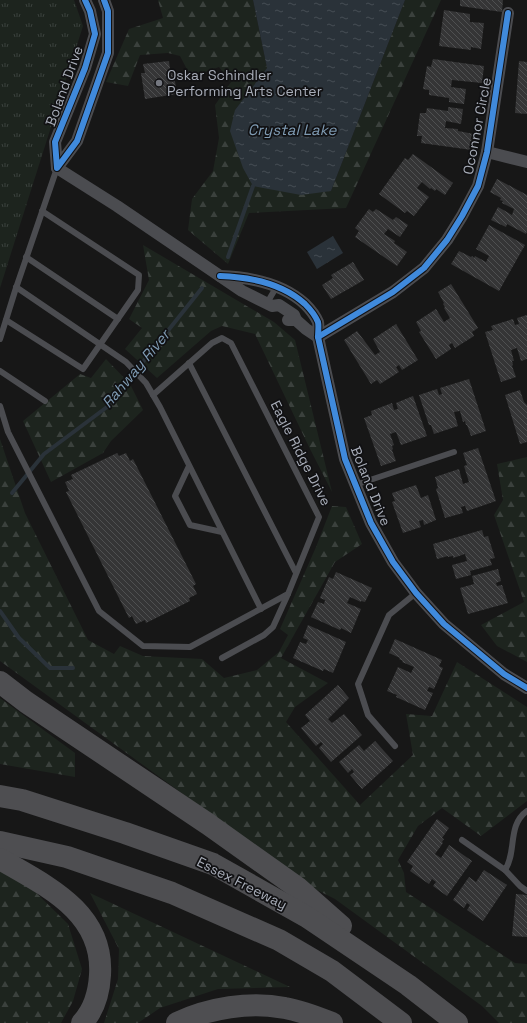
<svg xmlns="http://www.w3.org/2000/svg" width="527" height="1023" font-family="'Space Grotesk',sans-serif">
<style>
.grass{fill:url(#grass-tufts)}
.forest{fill:url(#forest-firs)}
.water{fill:url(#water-ripples)}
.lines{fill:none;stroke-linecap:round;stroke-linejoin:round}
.stream{stroke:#2a3239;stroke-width:4}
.building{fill:url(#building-back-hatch)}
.service{stroke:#4b4c50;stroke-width:6}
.minor{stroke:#4b4c50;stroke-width:12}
.motorway{stroke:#4e4e51;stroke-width:22}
.cycleway-casing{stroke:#111113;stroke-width:8}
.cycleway{stroke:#408adc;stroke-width:6}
.poi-dot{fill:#757880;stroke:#111113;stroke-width:1.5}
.labels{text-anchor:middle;stroke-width:3.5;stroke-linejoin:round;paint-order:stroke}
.poi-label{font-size:14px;fill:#a8adb8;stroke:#111113;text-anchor:start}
.street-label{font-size:14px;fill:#a8adb8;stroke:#111113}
.water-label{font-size:15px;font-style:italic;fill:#7f9bb3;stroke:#111113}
</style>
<defs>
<pattern id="grass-tufts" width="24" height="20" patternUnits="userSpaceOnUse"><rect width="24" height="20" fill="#1d241e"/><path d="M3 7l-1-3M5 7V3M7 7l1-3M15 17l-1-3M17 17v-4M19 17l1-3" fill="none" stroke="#3b413d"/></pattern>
<pattern id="forest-firs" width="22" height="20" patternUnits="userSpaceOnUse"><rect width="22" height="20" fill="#1d241e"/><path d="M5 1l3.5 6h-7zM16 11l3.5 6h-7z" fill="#3b413d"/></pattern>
<pattern id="water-ripples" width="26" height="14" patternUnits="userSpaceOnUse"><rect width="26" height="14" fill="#2a3239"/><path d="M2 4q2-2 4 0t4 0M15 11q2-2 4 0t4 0" fill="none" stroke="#464d54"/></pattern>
<pattern id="building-back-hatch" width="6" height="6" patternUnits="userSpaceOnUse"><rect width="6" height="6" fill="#353536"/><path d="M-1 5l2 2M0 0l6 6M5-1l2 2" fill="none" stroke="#4f5051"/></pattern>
</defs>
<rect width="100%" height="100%" fill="#171717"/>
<path class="grass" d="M0,0H74L83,26L0,288Z"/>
<g class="forest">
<path d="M158,0H253L267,68L235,110L331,191L405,0H441L346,208L249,213L228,264L188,230L192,199L213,171L219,138L215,105L231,82L219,67L191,77L180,56L168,53L140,55L128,86L106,82L129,29L163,18Z"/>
<path d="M143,245L274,322L295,340L332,492L310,449L255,334L222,326L211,331L157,378L125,349L142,328L129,319L149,280Z"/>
<path d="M106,359L130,384L143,410L111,441L103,453L51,482L23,421L80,374L91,378Z"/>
<path d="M0,439L25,513L88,640L114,654L120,646L143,656L202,659L224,678L257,670L279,652L288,635L280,629L316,547L332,506L346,507L362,544L335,562L281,658L328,683L295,707L286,722L360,805L413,755L406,714L432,716L457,662L527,707V801L481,836L442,808L418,826L398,860L404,873L406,892L515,963L527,964V1023H499L482,1006L335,899L293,878V874L0,661Z"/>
<path d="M527,457V662L497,646L481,625L524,602L494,515L503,500L497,464Z"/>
<path d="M0,698L75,753V777L0,764Z"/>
<path d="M0,871L22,879L68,924L82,969L73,1001L61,1023H0Z"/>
<path d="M90,893L290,987L218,989L160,1008L138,1023H104L118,979L119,949Z"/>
</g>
<g class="water">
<path d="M253,0H405L331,191L301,195L253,186L243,168L230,131L235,110L267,68Z"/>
<path d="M333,236L343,253L317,269L307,252Z"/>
</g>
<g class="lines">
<g class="stream">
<path d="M228,257L253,186"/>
<path d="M12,493L44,454L107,407L202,288"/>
<path d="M0,611L19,638L50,668H73"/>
</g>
</g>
<g class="building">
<path d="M460,0H503L502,12L460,6Z"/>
<path d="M444,10L470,14V22L484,23L481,49L471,47V50L439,46Z"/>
<path d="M433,59L484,66L482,83L452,80L451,87L466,89L464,104L449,102V98L429,95V90L423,89L427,66L431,67Z"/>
<path d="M169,61L170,69H173L177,94L145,99L141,73H145L143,64Z"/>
<path d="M519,61L527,62V114L515,113Z"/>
<path d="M448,107L463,109L461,124L446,121L445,128L458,129V131L474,134L472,150L421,143L422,136H417L420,113H426L427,108L448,111Z"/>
<path d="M413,154L453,183L445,195L436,189L435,191L431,188L430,189L422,182L417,188L429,197L414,216L407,211L405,213L379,194L405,158L408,160Z"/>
<path d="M497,179L527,195V231L526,234L507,224L506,227L491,220L498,207L512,215L514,209L502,203L503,201L500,200L501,198L490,192Z"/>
<path d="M369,209L373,212L376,209L393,220L396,217L408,225L400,237L388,229L384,234L395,241L394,243L407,252L397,266L355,237L359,231L355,228Z"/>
<path d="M489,225L525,245L499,291L451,264L459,251L471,257L472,256L474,258L475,256L486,262L489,256L476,249Z"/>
<path d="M353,262L364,280L331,299L322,285L333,278L331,275Z"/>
<path d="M451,284L478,328L472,332L474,336L455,348L452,343L449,345L451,349L436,359L419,332L421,331L416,322L436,309L444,322L450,318L444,308L445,307L443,304L444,303L438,292Z"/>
<path d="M527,315V359L521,361L517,348L511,350L514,361H512L513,365L512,366L516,377L501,382L485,332L493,330L491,326L513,319L515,325L519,324L517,318Z"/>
<path d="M396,324L418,360L402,370L399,365L396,367L399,372L380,384L377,380L371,384L344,340L357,331L375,355L380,352L373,339Z"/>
<path d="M469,379L486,431L471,436L467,425H466L465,421L463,422L460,411L454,412L458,426L434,434L431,425H429L419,395L437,389L439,395L442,394L440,388Z"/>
<path d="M520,390L524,402L527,405V442L520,444L505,395Z"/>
<path d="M413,396L427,436L401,445L396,432L390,434L394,445L392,446L393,449L392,450L396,461L381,466L364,418L372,415L371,411L392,403L394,410L398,409L396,403Z"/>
<path d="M478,448L496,501L467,511L465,506L461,507L463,513L445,518L436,489L438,488L435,477L459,469L463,484L469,482L464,466L467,465L463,453Z"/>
<path d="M117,453L119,456L126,453L130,461L133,459L196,584L193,586L197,594L189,598L190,601L146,623L145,620L136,624L132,616L129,618L66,492L69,491L65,482L73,479L71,475Z"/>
<path d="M416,485L421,498L428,495L436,520L424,525L423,520L419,521L421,527L403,533L392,502L395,501L392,493Z"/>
<path d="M482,530L484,537L488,536L495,558L490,559L492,565L470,571L471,575L456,579L452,565L467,561L465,554L453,558V556L448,557V556L437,559L433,544Z"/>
<path d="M498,569L501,581L496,583L497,586L502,585L508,603L468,614L460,588L474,584L472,576Z"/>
<path d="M336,572L372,588L365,602L361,601V602L350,597L347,603L361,609L351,633L341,628L340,630L311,617L318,602L324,604L325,600L320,598L329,577L333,579Z"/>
<path d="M308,625L346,642L333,673L324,669L323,671L293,658L300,642L306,644L308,640L303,638Z"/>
<path d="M395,639L442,660L439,666L443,668L434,689L429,687L427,691L433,693L425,710L396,697L397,695L387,691L398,667L411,673L414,667L402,662L403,661L399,659L400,658L389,653Z"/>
<path d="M338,685L349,698L328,719L332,723L344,714L362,735L331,762L319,748L323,744L321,742L316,746L301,728L310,721L305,715Z"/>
<path d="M375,741L393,761L362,789L350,775L354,772L352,769L348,773L339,762L359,745L364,751Z"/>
<path d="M437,819L449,828L442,838L444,839L442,842L443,843L435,854L441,858L449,845L472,861L447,896L433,886L436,882L432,879L429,884L410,871L413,866L407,862Z"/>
<path d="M484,870L507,885L483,921L467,910L470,905L467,903L464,908L453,900L469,877L476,882Z"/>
<path d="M516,894L527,895V937L512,936Z"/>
</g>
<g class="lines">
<g class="service">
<path d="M26,257L118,319"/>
<path d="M16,287L126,362L146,383L160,407L261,609"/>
<path d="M267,303L277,286"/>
<path d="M6,320L83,369L138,290L139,275L42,211"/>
<path d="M0,339L15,291L57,168"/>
<path d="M189,363L296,573"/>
<path d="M0,371L45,401"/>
<path d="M0,406L8,432L99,611L143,646L190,647L288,594L319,517L231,343L222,338L212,343L153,395"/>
<path d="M189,466L175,496L190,525L222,532"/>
<path d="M355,485L454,452"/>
<path d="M222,658L264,635L273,627L288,594"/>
<path d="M395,746L368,715L358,684L389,615L416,593"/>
<path d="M462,840L505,870C517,852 507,825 527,811"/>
<path d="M505,870L520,886L527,891"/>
</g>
<g class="minor">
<path d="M85,0L90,11L95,34L85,68L55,142L57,168L77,141L108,53V11L104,0"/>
<path d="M487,152L527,162"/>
<path d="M57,168L117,206L242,291L272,306L279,305L294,315L296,320"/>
<path d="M220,276C250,277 282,283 305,304C310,309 315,315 318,322C319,326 318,333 318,337L345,459L371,523L393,562L416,593L444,624L504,674L527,688"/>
<path d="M288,320H296L306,329L318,337"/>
<path d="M318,337L393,292L424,268L447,240L462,216L478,186L487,152L508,13"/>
</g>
<g class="motorway">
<path d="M0,682L26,702L208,824L298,888L341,926"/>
<path d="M0,796L22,800L125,833L213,864L307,917L408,985L457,1023"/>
<path d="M0,842L67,857L172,893L279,940L332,971L401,1023"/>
<path d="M0,859C46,886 104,912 100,975C99,993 95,1009 82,1023"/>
<path d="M177,1023C209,1008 250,1001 285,1008C302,1011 317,1017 332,1023"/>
</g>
<g class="cycleway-casing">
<g id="cycleway">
<path d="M85,0L90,11L95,34L85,68L55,142L57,168L77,141L108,53V11L104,0"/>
<path d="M220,276C250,277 282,283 305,304C310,309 315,315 318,322C319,326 318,333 318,337L345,459L371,523L393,562L416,593L444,624L504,674L527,688"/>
<path d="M318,337L393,292L424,268L447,240L462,216L478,186L487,152L508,13"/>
</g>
</g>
<use href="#cycleway" class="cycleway"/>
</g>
<circle class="poi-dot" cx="159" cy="83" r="4"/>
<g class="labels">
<g class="poi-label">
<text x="167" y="80">Oskar Schindler<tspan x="167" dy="16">Performing Arts Center</tspan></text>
</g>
<g class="street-label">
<text transform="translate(64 86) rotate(-70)" y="5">Boland Drive</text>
<text transform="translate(477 126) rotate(-79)" y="5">Oconnor Circle</text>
<text transform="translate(301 453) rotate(63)" y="5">Eagle Ridge Drive</text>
<text transform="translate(371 486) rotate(68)" y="5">Boland Drive</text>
<text transform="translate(242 883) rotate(27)" y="5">Essex Freeway</text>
</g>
<g class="water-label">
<text x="292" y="135">Crystal Lake</text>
<text transform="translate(136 369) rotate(-50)" y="5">Rahway River</text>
</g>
</g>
</svg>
